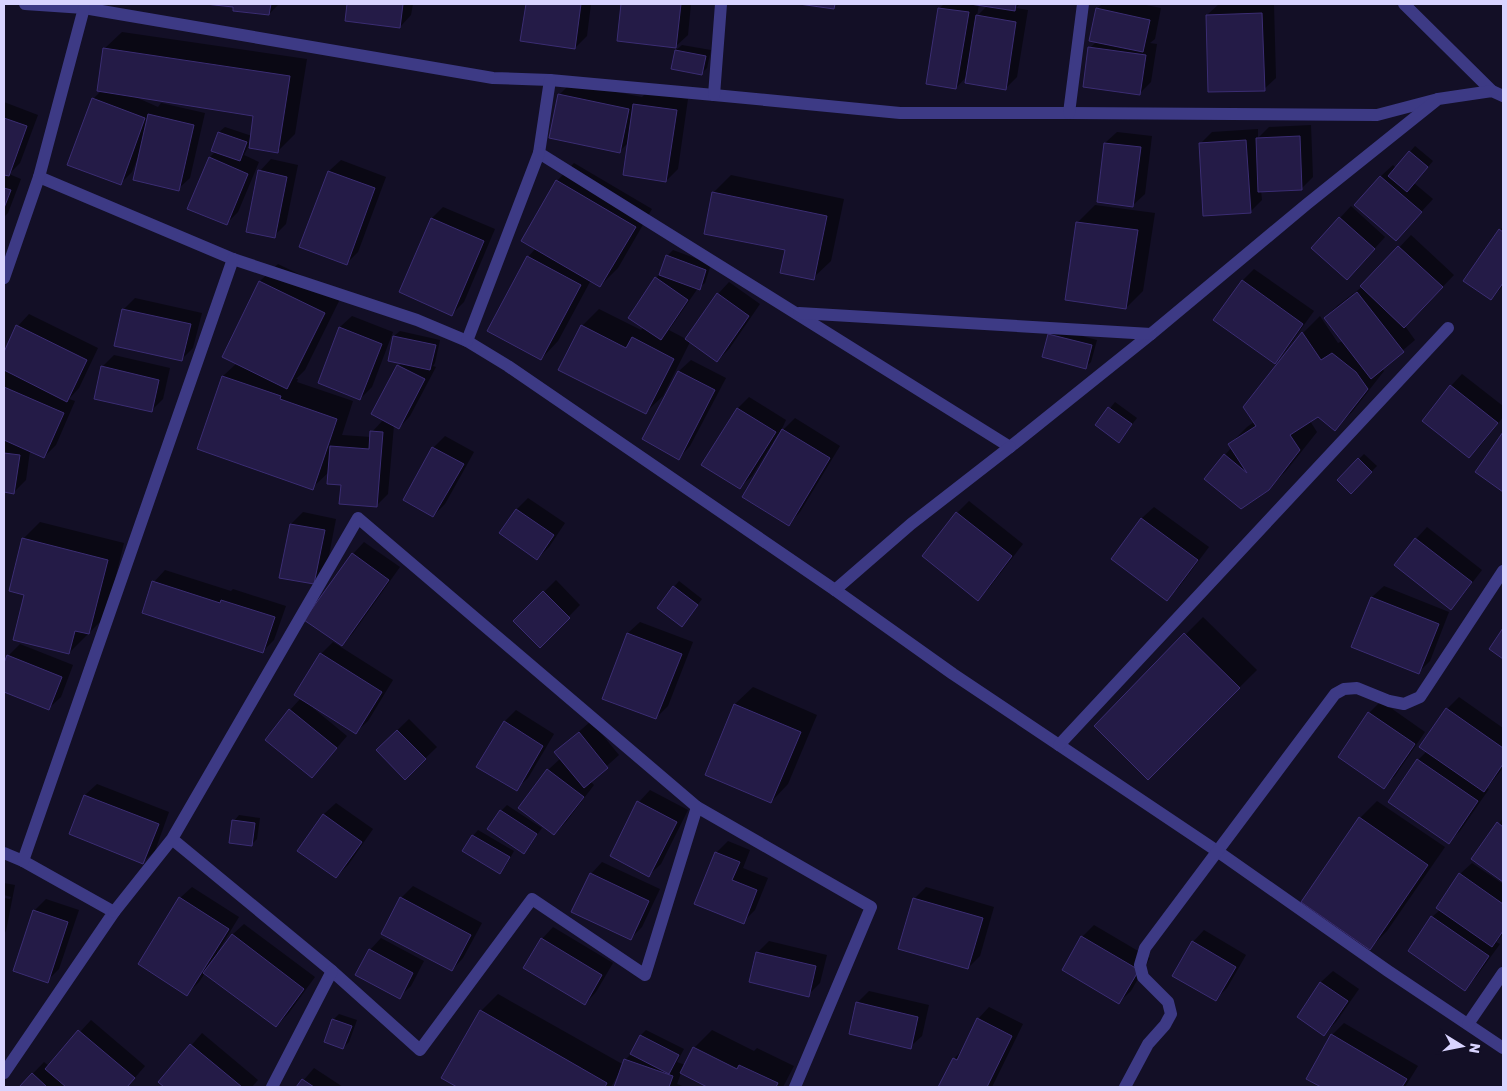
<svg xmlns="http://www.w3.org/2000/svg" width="1507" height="1091" font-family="Rubik,sans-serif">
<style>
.shadow{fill:#0007;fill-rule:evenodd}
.building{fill:#241b47;stroke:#3b2d73}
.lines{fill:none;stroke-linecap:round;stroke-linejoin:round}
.street{stroke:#3d3a85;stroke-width:12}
</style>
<rect width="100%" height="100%" fill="#130f26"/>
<g class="shadow">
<path d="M216,4H279L269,14L235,6Z"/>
<path d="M348,4H413L411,15L400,27L346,20Z"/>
<path d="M527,4H591L587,36L575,48L522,40Z"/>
<path d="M623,4H691L688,35L676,46L618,39Z"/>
<path d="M944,4H1020L1016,8L1028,10L1017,77L1005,89L968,75L956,88L939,9ZM979,4L988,5L977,16Z"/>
<path d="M1102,4H1141L1161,8L1155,39L1150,43L1157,44L1151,82L1140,93L1090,48L1097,41V9Z"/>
<path d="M1219,4H1274L1276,78L1264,89L1207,15Z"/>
<path d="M122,32L307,59L295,134L278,151L248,147L244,155L259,162L238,212L226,224L210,157L216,151L219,132L225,127L252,136L255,115L131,95L158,107L161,103L205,113L190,178L178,189L138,157L132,172L121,183L93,99L101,91L104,49Z"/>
<path d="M682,45L711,50L707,68L701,74L676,50Z"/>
<path d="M571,83L642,97L646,93L688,99L678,169L666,181L629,142L620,151L559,95Z"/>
<path d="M4,102L38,115L20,163L9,174L21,179L8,213L4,217Z"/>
<path d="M1311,125L1313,177L1302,188L1261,190L1262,200L1250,212L1200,144L1212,132L1258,129V138L1269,127Z"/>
<path d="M1117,132L1152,136L1145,194L1133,205L1105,143Z"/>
<path d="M1415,146L1433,161L1414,183L1433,199L1396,239L1356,205L1381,176L1393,165L1396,168Z"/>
<path d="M271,159L298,165L286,224L274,236L260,171Z"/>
<path d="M341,160L386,177L358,252L347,263L329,171Z"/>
<path d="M574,163L652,209L618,268L600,286L591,280L558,341L541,359L528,257L536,248L557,181Z"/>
<path d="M731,175L844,199L831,261L813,278L786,249L713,193Z"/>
<path d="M1095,205L1155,213L1143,291L1126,308L1078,222Z"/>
<path d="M1351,206L1385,237L1347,279L1340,218Z"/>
<path d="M443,207L495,229L464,302L452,314L432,218Z"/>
<path d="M1503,227V286L1491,299L1500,230Z"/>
<path d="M1411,235L1454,275L1405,326L1415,340L1382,368L1384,371L1352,412L1335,429L1318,416L1310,421L1317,432L1286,471L1268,489L1242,507L1225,455L1232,447L1230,444L1247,427L1254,422L1244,407L1303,333L1320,316L1338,343L1343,341L1325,318L1337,306L1362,287Z"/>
<path d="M673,250L711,264L705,283L698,288L669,330L686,339L718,294L729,282L760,304L729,349L717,361L690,342L663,396L645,413L582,326L599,309L641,330L644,327L656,278L660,274L667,256Z"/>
<path d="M278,264L342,295L305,370L296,379H298L297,382L353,401L342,435L371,437L372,432L384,419L373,413L401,363L394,336L400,331L440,340L435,363L433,366L436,367L410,416L399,428L394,425L388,494L376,506L342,484L330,471L312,488L198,448L223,376L237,363L224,357L260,281Z"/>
<path d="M1254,269L1314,311L1286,350L1275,362L1215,319L1243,280Z"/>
<path d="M135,298L202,313L193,348L181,360L123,310Z"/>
<path d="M29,314L98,348L79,388L69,399L75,401L56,445L44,457L30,451L26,480L14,492L4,491V372L6,370L4,369V354L18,326Z"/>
<path d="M352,316L393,332L372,387L360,399L319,383L340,327Z"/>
<path d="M1055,329L1097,340L1091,362L1085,368L1044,356L1049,334Z"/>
<path d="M114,355L170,368L163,399L152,410L102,367Z"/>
<path d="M691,360L726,378L690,446L679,458L644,439L679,371Z"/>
<path d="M1462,374L1503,406V417L1481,445L1469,457L1451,386Z"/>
<path d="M749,397L786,420L780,433L795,418L840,446L800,512L789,524L780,435L778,434L752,476L740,487L738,408Z"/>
<path d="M1115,402L1137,418L1119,441L1097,425Z"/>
<path d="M1503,434V490L1477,472Z"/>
<path d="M445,436L474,452L445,504L433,516V448Z"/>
<path d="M1364,454L1377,466L1351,492L1338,480Z"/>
<path d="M528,498L565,523L549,547L537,559L500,533L517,509Z"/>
<path d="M969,501L1023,544L989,588L978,599L923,556L957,513Z"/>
<path d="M1154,507L1209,547L1179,587L1167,599L1113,558L1142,518Z"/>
<path d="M303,512L336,519L326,571L314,583L291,524Z"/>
<path d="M40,522L124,543L106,616L69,653L26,595L23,539Z"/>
<path d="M1427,527L1482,570L1462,596L1451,608L1416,539Z"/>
<path d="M364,542L400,567L353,633L342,645L353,554Z"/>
<path d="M165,570L231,591L233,589L286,606L274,640L263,651L154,582Z"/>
<path d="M556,580L580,605L540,646L515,621Z"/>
<path d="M679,581L702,599L682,625L674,587Z"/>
<path d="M1384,586L1449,612L1430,661L1418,673L1352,646L1372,597Z"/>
<path d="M1203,617L1257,670L1148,778L1095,726Z"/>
<path d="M640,622L693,642L668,706L656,718L604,698L628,633Z"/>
<path d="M333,642L393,680L368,721L356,732L314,706L313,708L347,736L312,777L290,710L301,698L321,654Z"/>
<path d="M20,644L73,665L61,697L49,708L4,691V667L8,656Z"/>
<path d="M753,687L817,715L788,784L771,802L706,774L735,704Z"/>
<path d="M1459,697L1503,728V768L1487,788L1489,789L1460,831L1448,843L1390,802L1418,760L1427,751L1421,747L1447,709Z"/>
<path d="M1381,701L1425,732L1395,776L1383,787L1369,713Z"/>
<path d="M516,710L554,734L528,778L516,789L504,722Z"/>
<path d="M409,719L437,747L405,778L377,750Z"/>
<path d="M591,721L619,755L590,781L594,785L566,822L554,834L548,770L561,758L556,752Z"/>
<path d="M97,784L169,812L155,851L143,862L85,795Z"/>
<path d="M650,790L688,810L661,864L649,875L611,856L639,802Z"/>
<path d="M1377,801L1445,847L1387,931L1370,948L1360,818Z"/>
<path d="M336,803L373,829L348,865L336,877L299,851L324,814Z"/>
<path d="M507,805L542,828L524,853L501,811Z"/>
<path d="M239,815L260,818L257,839L251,845L234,821Z"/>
<path d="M1503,818V880L1473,859Z"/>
<path d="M478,830L514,851L505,867L500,872L473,836Z"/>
<path d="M728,841L750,850L743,868L768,878L755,910L743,922L716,853Z"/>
<path d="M602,862L660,889L642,927L630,939L591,874Z"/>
<path d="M1472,863L1503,884V928L1500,934H1503L1496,942L1500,944L1476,977L1464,989L1432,917L1441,909L1460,874Z"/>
<path d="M4,883L15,885L6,931L4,934V898L10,899L11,897L4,895Z"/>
<path d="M413,886L482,923L463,958L452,970L401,898Z"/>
<path d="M192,887L239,917L217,953L219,954L232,935L244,924L315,977L288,1014L276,1026L205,973L199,982L187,994L180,898Z"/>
<path d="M926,887L994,907L980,956L968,968L914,899Z"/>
<path d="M46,899L79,910L59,969L47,981L34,911Z"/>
<path d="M1094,925L1150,958L1131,991L1119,1002L1082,937Z"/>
<path d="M553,927L613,963L596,992L585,1004L542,939Z"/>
<path d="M1204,930L1246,955L1227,988L1215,1000L1193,942Z"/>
<path d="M381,938L424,961L411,986L399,997L370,950Z"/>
<path d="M769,941L827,955L820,983L808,995L757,953Z"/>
<path d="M1333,971L1359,989L1336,1022L1324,1034L1298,1016L1321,982Z"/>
<path d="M869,991L929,1005L922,1036L910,1047L857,1003Z"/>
<path d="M498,994L624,1065L625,1060L632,1053L641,1035L646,1030L684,1049L677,1062L685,1065L694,1048L712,1030L754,1051L757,1048L794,1066L783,1087H710L681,1073L677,1084L685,1087H615L620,1074L619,1073L611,1087H460L443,1078L481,1011Z"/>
<path d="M989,1007L1023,1024L992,1087H940L954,1059L963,1049L978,1019Z"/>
<path d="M339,1014L357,1020L349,1042L343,1048L333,1020Z"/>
<path d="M91,1020L145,1066L127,1087H20L44,1062L49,1066Z"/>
<path d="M1344,1023L1418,1066L1405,1087H1323L1308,1078L1332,1035Z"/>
<path d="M202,1033L258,1080L252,1087H166L160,1082Z"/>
<path d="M314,1068L343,1087H298Z"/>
</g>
<g class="building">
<path d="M205,4H271L269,15L233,11V7Z"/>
<path d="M347,4H403L400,28L345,21Z"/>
<path d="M526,4H581L575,49L520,41Z"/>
<path d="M621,4H681L676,48L617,41Z"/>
<path d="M799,4H835L834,9Z"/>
<path d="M970,4H1016L1015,11Z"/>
<path d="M938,8L969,12L956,89L926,84Z"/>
<path d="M1096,8L1150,20L1143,52L1089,41Z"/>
<path d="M1262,13L1265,91L1208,92L1206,15Z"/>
<path d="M976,15L1016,22L1006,90L965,83Z"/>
<path d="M1088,47L1146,55L1140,95L1083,87Z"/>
<path d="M103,48L290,76L278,153L249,148L253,116L97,91Z"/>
<path d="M675,50L706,56L702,75L671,69Z"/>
<path d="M558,94L629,109L620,153L549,138Z"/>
<path d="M92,98L145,118L121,185L67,165Z"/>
<path d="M633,104L677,110L666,182L623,175Z"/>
<path d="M148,114L194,125L179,191L133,180Z"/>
<path d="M4,118L27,126L9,176L4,175Z"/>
<path d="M218,132L247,142L240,161L211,151Z"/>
<path d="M1300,136L1302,190L1258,192L1256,138Z"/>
<path d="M1246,140L1251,213L1203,216L1199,143Z"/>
<path d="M1104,143L1141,147L1133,207L1097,202Z"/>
<path d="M1409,151L1428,167L1407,192L1388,176Z"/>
<path d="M209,157L248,174L227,225L187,209Z"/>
<path d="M258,170L287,177L275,238L246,232Z"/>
<path d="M328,171L375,188L347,265L299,247Z"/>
<path d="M1380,176L1422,212L1396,241L1354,205Z"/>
<path d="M556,180L636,227L600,287L521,241Z"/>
<path d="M4,188L11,190L4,208Z"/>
<path d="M712,192L827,216L814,280L780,273L785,250L704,234Z"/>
<path d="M1339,217L1375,249L1347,280L1311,248Z"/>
<path d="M431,218L484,241L452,316L399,292Z"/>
<path d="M1076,222L1138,230L1126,309L1065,300Z"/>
<path d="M1499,229L1503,232V283L1491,300L1463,281Z"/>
<path d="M1398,246L1443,287L1404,328L1360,286Z"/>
<path d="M666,255L706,270L700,290L659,275Z"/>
<path d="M527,256L581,285L541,360L487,331Z"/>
<path d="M655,277L688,300L661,340L628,318Z"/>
<path d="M1242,280L1303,324L1275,364L1213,320Z"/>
<path d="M259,281L325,313L287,389L222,357Z"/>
<path d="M1357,292L1404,352L1371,379L1324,318Z"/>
<path d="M717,293L749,316L717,362L685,339Z"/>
<path d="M122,309L191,324L182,361L114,346Z"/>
<path d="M16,325L87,360L67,402L4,370V352Z"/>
<path d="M581,325L626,348L632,337L674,359L646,414L558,370Z"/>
<path d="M339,327L382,344L360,400L318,383Z"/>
<path d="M1302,332L1321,360L1332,353L1356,372L1368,389L1335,431L1318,417L1290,435L1300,450L1269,490L1241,509L1204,479L1224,454L1247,473L1228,444L1256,426L1243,407Z"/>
<path d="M1048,334L1092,345L1086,369L1042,357Z"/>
<path d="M393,336L436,345L430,370L388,361Z"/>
<path d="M397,365L425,379L399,429L371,414Z"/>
<path d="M101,366L159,380L152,412L94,399Z"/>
<path d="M678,371L715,390L679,460L642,439Z"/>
<path d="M222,376L281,396L280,399L337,419L313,490L197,449Z"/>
<path d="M1450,385L1498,423L1469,458L1422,421Z"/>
<path d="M4,387L64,413L44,458L4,440Z"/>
<path d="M1108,407L1132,424L1119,443L1095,425Z"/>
<path d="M737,408L776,432L740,489L701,465Z"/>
<path d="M782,429L830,458L789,526L742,497Z"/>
<path d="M370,431L383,432L377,507L339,504L341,485L327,484L330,446L369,449Z"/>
<path d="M1503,432V492L1475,472Z"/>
<path d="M432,447L464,464L433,517L403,500Z"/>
<path d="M4,453L20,455L14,494L4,492Z"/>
<path d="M1358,458L1372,472L1351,494L1337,480Z"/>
<path d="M516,509L554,535L537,560L499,533Z"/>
<path d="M956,512L1012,556L978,601L922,556Z"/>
<path d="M1141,518L1198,560L1167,601L1111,559Z"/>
<path d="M290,524L325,530L314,584L279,578Z"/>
<path d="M22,538L108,560L89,634L75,631L69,654L13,640L24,595L9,591Z"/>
<path d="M1415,538L1472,582L1451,610L1394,565Z"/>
<path d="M352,553L389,580L342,646L304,620Z"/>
<path d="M152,581L220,603L221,600L275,617L263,653L142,613Z"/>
<path d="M673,586L698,605L682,627L657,608Z"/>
<path d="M543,591L570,618L540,648L513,621Z"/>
<path d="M1371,597L1439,624L1419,674L1351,647Z"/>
<path d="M1503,628V659L1489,649Z"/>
<path d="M627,633L682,654L656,719L602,699Z"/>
<path d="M1184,633L1240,688L1148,780L1094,726Z"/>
<path d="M320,653L382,692L356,734L294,695Z"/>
<path d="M7,655L62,677L49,710L4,692V663Z"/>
<path d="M734,704L801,732L771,803L705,775Z"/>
<path d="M1446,708L1503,748V764L1484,792L1419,747Z"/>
<path d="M289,709L337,748L312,778L265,740Z"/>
<path d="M1368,712L1415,744L1384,789L1338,757Z"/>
<path d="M504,721L543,746L517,791L476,767Z"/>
<path d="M397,730L426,759L405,780L376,750Z"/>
<path d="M579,732L608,768L584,788L554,752Z"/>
<path d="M1417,759L1478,801L1449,844L1388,802Z"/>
<path d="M547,769L584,797L554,835L518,808Z"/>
<path d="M84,795L159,824L143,864L69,834Z"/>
<path d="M637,801L677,822L649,877L610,856Z"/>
<path d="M500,810L537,834L524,854L487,829Z"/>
<path d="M323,814L362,842L336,878L297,851Z"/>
<path d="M1359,817L1428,865L1370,950L1301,902Z"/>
<path d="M232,820L255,823L252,846L229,843Z"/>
<path d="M1497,822L1503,827V882L1471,859Z"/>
<path d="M472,835L510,857L500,874L462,851Z"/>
<path d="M715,852L740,862L732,880L757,890L744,924L694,904Z"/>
<path d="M590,873L649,901L631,940L571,912Z"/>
<path d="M1459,873L1503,904V931L1492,947L1436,908Z"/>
<path d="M179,897L229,929L187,996L138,964Z"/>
<path d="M400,897L471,935L452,971L381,934Z"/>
<path d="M913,898L983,918L968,969L898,949Z"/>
<path d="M33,910L68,922L48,983L13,971Z"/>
<path d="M1431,916L1489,956L1465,991L1408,951Z"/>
<path d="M232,934L304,989L276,1027L203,973Z"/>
<path d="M1081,936L1139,970L1119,1004L1062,970Z"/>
<path d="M541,938L602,975L585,1005L523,968Z"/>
<path d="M1192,941L1236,967L1216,1001L1172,976Z"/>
<path d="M369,949L413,973L400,999L355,975Z"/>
<path d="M756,952L816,966L809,997L749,982Z"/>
<path d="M1320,982L1348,1001L1324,1036L1297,1017Z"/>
<path d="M856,1002L918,1017L911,1049L849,1034Z"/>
<path d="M480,1010L607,1083L605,1087H457L441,1078Z"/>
<path d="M977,1018L1012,1036L987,1087H938L953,1058L957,1060Z"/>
<path d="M332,1019L352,1026L343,1049L324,1042Z"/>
<path d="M78,1030L135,1078L127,1087H66L45,1069Z"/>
<path d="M1331,1034L1407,1079L1402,1087H1321L1306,1079Z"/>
<path d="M640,1035L679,1055L669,1074L630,1054Z"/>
<path d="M190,1044L242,1087H164L158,1082Z"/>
<path d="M693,1047L737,1069L739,1065L778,1083L776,1087H707L680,1073Z"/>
<path d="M624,1059L673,1076L669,1087H614Z"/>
<path d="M32,1073L47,1087H19Z"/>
<path d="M302,1079L314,1087H296Z"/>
</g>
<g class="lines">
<g class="street">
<path d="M25,4L84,8L493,78L550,80L714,95L900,113H1069L1377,115L1438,99"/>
<path d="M1404,4L1492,91"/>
<path d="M550,80L539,153L1010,447L1151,334L1307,204L1438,99L1492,91L1503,96"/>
<path d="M714,95L721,4"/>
<path d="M1069,113L1083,4"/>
<path d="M39,177L233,259L417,320L467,341L508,366L835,590L953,674L1217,851L1388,971L1503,1048"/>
<path d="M4,278L39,177L84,8"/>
<path d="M799,313L1151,334"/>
<path d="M467,341L539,153"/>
<path d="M835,590L911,524L1010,447"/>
<path d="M1059,745L1448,328"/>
<path d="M697,807L871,907L795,1087"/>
<path d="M4,853L23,861L114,912L4,1073"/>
<path d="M23,861L233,259"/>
<path d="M114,912L172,839L358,518L697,807L645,975L532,899L420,1050L332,971L172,839"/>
<path d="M1468,1024L1503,973"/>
<path d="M272,1087L332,971"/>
<path d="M1125,1087L1148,1044L1165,1025L1171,1014L1168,1002L1143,977L1140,965L1145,948L1335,694L1344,689L1357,688L1389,701L1404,704L1420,697L1503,571"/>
</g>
</g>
<rect width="1507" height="1091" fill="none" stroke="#d9d4ff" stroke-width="10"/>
<g transform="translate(1462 1046) rotate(100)" stroke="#130f26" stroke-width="4" paint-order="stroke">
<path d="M0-4L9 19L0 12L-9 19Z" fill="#d9d4ff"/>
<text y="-8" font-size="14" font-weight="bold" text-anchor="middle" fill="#d9d4ff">N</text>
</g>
</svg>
